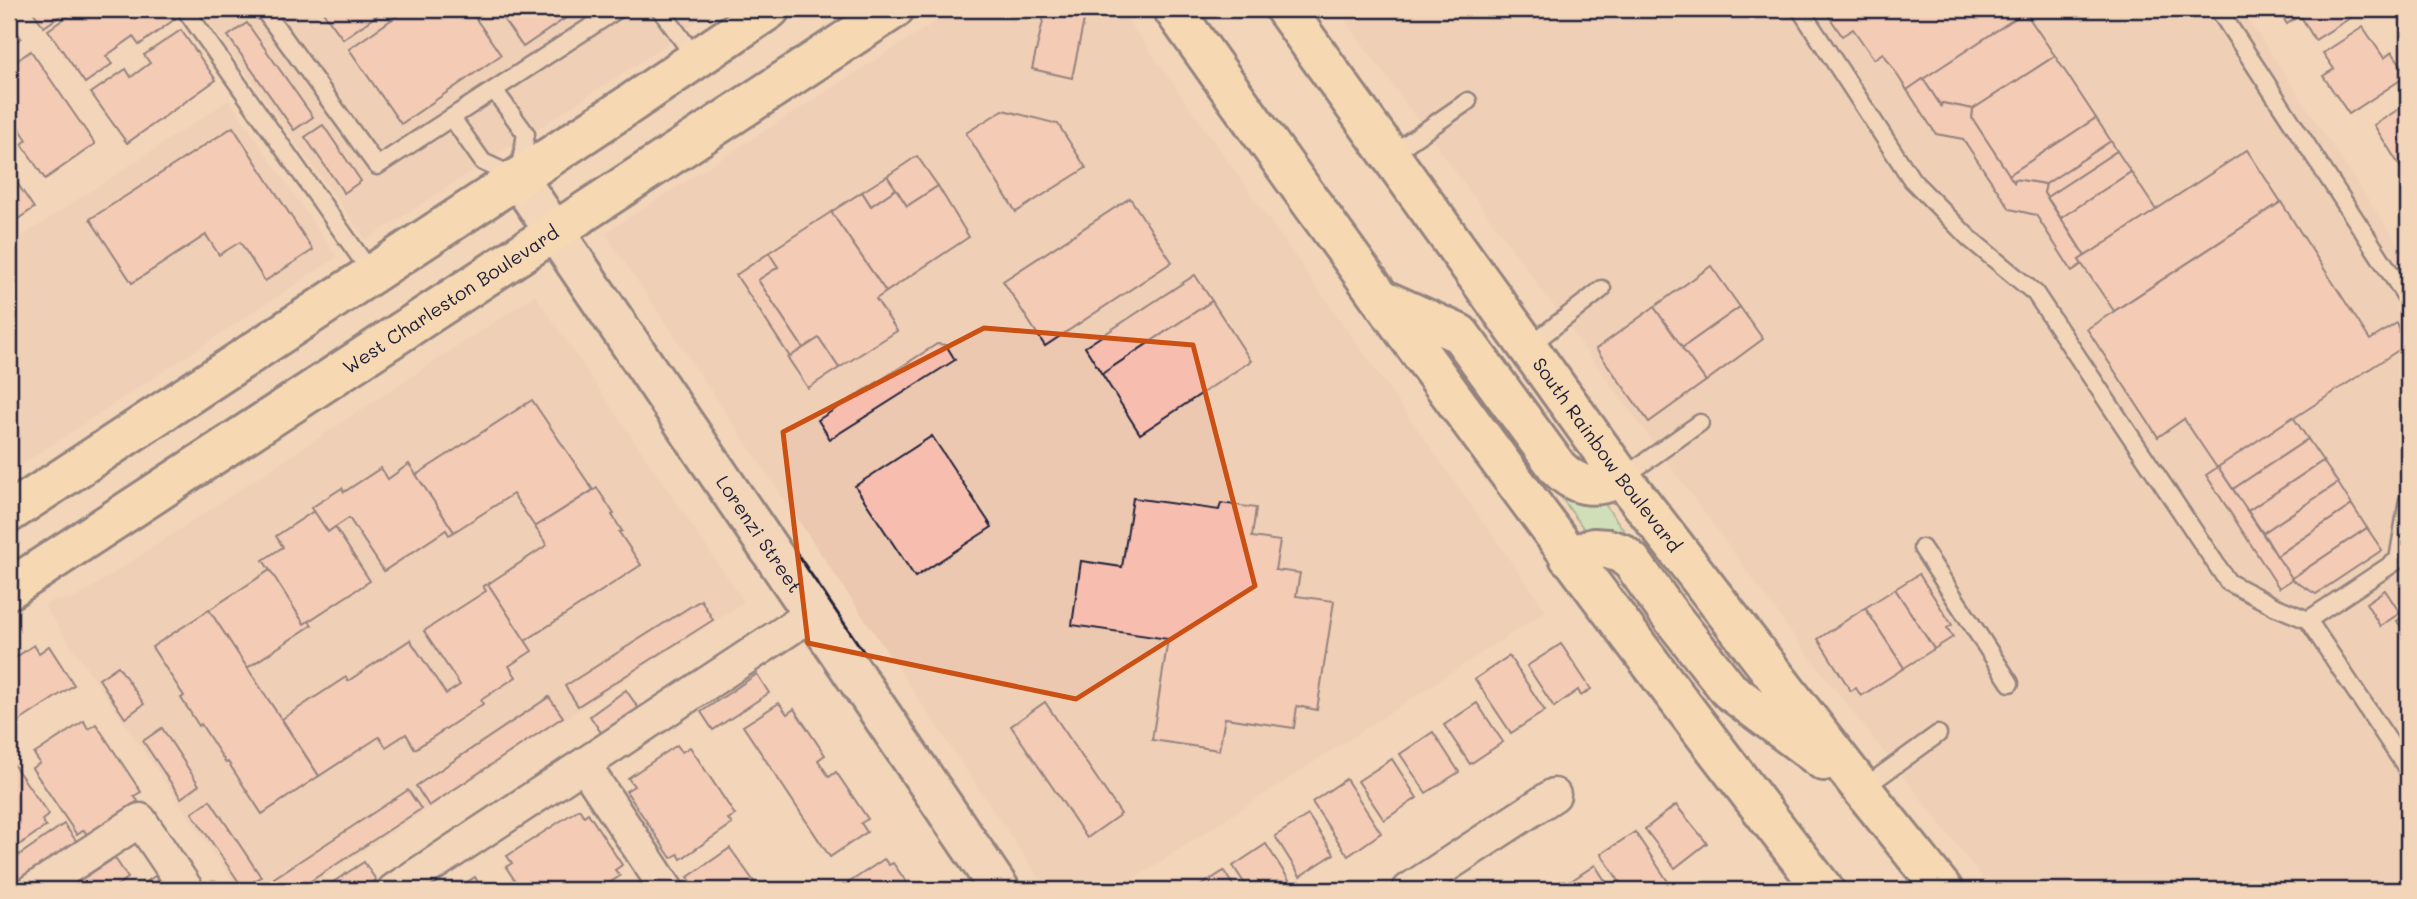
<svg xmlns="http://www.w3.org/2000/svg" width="2417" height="899" font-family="Mali,sans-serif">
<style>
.built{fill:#ecc8b1}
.green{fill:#a7ecb7;stroke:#648779;stroke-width:2}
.building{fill:#f7beb0;stroke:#22223b;stroke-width:2}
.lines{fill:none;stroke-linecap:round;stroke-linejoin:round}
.lane-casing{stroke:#22223b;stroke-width:21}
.street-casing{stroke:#22223b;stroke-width:37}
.secondary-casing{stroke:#22223b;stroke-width:44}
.primary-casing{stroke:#22223b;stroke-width:44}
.lane{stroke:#f3d6b9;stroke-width:16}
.street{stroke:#f3d6b9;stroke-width:32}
.secondary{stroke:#f3d6b9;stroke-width:38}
.primary{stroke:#fbddab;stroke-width:38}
.marked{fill:none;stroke:#ca5113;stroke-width:5;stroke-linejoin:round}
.labels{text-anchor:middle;stroke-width:5;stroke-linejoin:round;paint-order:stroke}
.street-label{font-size:19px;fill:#22223b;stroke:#f3d6b9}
</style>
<rect width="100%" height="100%" fill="#f3d6b9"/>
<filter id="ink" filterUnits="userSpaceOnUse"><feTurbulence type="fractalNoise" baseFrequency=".0143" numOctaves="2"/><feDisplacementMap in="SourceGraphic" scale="14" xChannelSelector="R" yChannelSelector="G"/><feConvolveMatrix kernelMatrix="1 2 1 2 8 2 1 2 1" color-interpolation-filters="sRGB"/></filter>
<g filter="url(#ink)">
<g class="built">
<path d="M200,9H713L660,49L366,240Z"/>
<path d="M955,9H1120L1546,611L1117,890H1047L605,233Z"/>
<path d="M1337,9H2241L2408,259V890H1992L1806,652Z"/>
<path d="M229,100L337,257L9,473V245Z"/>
<path d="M535,295L744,602L303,890H239L44,606L55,599L73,600Z"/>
</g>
<path class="green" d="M1517,436L1601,499L1678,604L1597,529H1584Z"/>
<g class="building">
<path d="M31,9H70L44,27Z"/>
<path d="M78,9H167L175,19L139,45L133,37L106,56L112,64L85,83L48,30Z"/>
<path d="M321,9H386L343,39Z"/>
<path d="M407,9H469L501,55L401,124L349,49Z"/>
<path d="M496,9H579L523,47Z"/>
<path d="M1824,9H2030L1907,90L1883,53L1874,59L1853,29L1842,36Z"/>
<path d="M2277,9H2362L2363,10L2315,40L2300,15L2287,24Z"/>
<path d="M1045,12L1084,20L1072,78L1032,69Z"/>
<path d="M2025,12L2055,56L1973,109L1942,103L1941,106L1923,79Z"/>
<path d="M9,19L21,38L9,47Z"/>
<path d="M247,23L313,117L294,130L228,36Z"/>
<path d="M2363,27L2384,58L2392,52L2408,75L2349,114L2323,76L2334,69L2323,53Z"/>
<path d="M181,30L216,80L127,143L91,93L126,69L131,77L150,63L144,55Z"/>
<path d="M31,51L95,144L45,179L22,144L27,140L12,117L9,120V66Z"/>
<path d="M2055,56L2096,118L2009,175L1972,118L1973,109Z"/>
<path d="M1923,79L1941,106L1942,103L1973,109L1972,118L2014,182L2015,179L2046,184L2044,193L2085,256L2079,260L2082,264L2072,271L2036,215L2010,209L1963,139L1936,134L1907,90Z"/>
<path d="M2408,103V179L2374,125Z"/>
<path d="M1003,110L1058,124L1086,168L1016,212L966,133Z"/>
<path d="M2096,118L2111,141L2046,184L2015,179L2014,182L2009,175Z"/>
<path d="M323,125L361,181L344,193L305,137Z"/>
<path d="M233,127L313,250L265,281L240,242L219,255L206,235L132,283L90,219Z"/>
<path d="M2111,141L2117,151L2047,197L2044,193L2046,184Z"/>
<path d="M2247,150L2281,202L2114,311L2079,260Z"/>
<path d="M2117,151L2131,172L2061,218L2047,197Z"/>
<path d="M917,156L938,186L907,206L887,176Z"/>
<path d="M9,171L34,208L9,225Z"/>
<path d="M2131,172L2156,210L2085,256L2061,218Z"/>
<path d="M887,176L896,189L871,206L862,192Z"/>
<path d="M938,186L969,237L886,292L831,212L862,192L871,206L896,189L907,206Z"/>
<path d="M1130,198L1172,262L1045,346L1003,281Z"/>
<path d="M2281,202L2370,340L2397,323L2408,344L2217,468L2184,419L2158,437L2087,329Z"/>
<path d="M831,212L886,292L876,299L897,331L839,368L819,338L803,348L758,280L778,267L768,253Z"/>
<path d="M769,253L778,267L758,280L803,348L790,357L736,275Z"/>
<path d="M1711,266L1740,307L1682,348L1654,307Z"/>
<path d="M1195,275L1212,301L1102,374L1085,347Z"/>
<path d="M1212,301L1251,361L1140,434L1102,374Z"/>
<path d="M1654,307L1706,381L1649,422L1596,349Z"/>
<path d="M1740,307L1763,339L1706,381L1682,348Z"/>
<path d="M819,338L839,368L808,388L788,358Z"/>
<path d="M937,344L946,345L955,360L830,439L818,420Z"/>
<path d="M532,400L593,490L535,527L513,494L454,532L416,475Z"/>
<path d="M2293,417L2308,439L2233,489L2218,467Z"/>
<path d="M932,436L992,527L915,577L855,486Z"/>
<path d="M2308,439L2323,461L2248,511L2233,489Z"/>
<path d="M2323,461L2338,483L2263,533L2248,511Z"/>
<path d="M409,464L454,532L449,535L446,530L384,571L349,518L328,532L311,508L342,488L344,492L381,468L388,479Z"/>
<path d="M2218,467L2278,557L2287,550L2303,573L2279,588L2206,475Z"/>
<path d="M2338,483L2352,505L2277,556L2263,533Z"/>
<path d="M597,488L614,514L612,515L622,531L619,532L641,565L525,641L488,584L547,545L535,527Z"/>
<path d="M1133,498L1219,510L1221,503L1256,508L1252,537L1280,541L1275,570L1300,573L1296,596L1334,601L1317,710L1297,706L1294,728L1225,718L1219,750L1152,740L1168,639L1072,625L1081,561L1122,567Z"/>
<path d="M2352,505L2367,528L2292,578L2277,556Z"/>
<path d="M314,511L328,532L335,527L370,581L304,624L263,560L283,547L276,536Z"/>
<path d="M2367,528L2382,550L2316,594L2291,579Z"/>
<path d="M270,570L304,624L309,621L312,625L247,668L209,610Z"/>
<path d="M1919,574L1952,625L1947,628L1953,637L1934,649L1895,589Z"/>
<path d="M488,584L532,651L509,666L516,677L481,700L483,704L415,749L406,734L386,747L379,737L319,776L282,719L346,677L348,681L410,640L446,694L460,685L424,631L486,591L483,586Z"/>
<path d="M1895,589L1934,649L1904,668L1865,608Z"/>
<path d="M2385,590L2400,613L2380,626L2366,603Z"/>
<path d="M701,600L713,620L578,706L565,686Z"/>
<path d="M1865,608L1904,668L1861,696L1856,688L1851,691L1818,639Z"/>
<path d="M209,610L319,776L262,814L228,762L226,763L201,724L199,726L181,698L184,696L152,647Z"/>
<path d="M2408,613V638L2397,621Z"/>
<path d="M1561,644L1591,689L1581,696L1578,690L1554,707L1527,666Z"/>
<path d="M34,645L39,653L49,646L74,685L9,728V662Z"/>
<path d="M1509,656L1545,711L1511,733L1475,679Z"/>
<path d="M118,666L144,704L125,718L99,679Z"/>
<path d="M757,674L769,693L713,730L701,712Z"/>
<path d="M626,690L639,709L602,734L590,716Z"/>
<path d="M549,697L563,717L429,806L416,786Z"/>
<path d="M1045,702L1121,814L1087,838L1011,726Z"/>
<path d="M779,703L787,714L794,709L825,755L818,760L829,777L836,772L868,819L861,823L867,832L830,857L743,726Z"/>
<path d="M1477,703L1503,742L1470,764L1444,725Z"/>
<path d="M84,721L88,729L96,724L141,792L134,796L138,801L87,835L84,830L77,835L32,768L40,763L34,754Z"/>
<path d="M162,728L199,785L181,798L143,741Z"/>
<path d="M1433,732L1459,772L1426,793L1400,754Z"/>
<path d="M677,745L682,752L690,747L735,815L728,819L732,824L681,859L678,854L671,858L626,791L634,786L628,778Z"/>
<path d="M1392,759L1417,798L1384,820L1358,781Z"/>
<path d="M13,764L49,815L42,820L46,826L9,852V766Z"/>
<path d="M1346,779L1381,833L1348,856L1312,802Z"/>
<path d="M408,790L421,809L297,890H282L274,878Z"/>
<path d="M210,800L261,877L243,888L192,813Z"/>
<path d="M1676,805L1707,843L1675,868L1645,829Z"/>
<path d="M579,809L584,816L588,813L622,865L615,870L620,876L598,890H521L506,867L512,863L507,856Z"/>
<path d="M1308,815L1334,854L1300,876L1275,836Z"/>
<path d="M64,824L77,842L9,888V862Z"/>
<path d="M1635,832L1671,886L1665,890H1625L1601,854Z"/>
<path d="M1266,844L1291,883L1280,890H1249L1233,866Z"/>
<path d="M730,848L760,890H697L688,877Z"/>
<path d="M115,858L128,878L110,890H65Z"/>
<path d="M884,859L889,865L893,863L912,890H838Z"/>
<path d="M364,862L376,880L360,890H321Z"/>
<path d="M1595,865L1611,890H1564L1562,887Z"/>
<path d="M1224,871L1236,890H1194Z"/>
<path d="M155,876L164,890H138L137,888Z"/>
<path d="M475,877L479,884L483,881L490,890H455Z"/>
</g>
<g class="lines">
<g class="lane-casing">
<g id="lane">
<path d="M185,9L372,274"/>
<path d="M263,9L377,166L618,9"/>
<path d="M660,9L697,60"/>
<path d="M1800,9L1912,180L1969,238L2035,293L2228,582L2274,606L2308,620L2408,770"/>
<path d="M2218,9L2408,300"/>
<path d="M452,118L483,162L518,178L526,134L494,90"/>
<path d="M1390,155L1468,101"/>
<path d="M1529,346L1602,289"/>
<path d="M1622,478L1700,423"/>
<path d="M1922,548L2010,683"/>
<path d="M2308,620L2398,560L2408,500"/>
<path d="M1862,789L1938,734"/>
</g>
</g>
<g class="street-casing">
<g id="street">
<path d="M584,765L667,890"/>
<path d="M33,890L140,820L187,890"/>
<path d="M394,890L812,614"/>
<path d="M1409,890L1554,795"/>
</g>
</g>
<g class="secondary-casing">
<g id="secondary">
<path id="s1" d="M518,178L1000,890"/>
</g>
</g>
<g class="primary-casing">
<g id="primary">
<path d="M1173,9C1384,307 1600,601 1824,890"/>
<path id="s2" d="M1285,9L1622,478L1862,789L1943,890"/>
<path d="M1382,299L1460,334L1558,468C1580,490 1595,487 1622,478"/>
<path d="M9,513L627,106L770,9"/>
<path d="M1569,557L1594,548L1608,549L1621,553L1632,562L1667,611L1729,690L1824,761"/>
<path id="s3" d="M9,589L894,9"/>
</g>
</g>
<use href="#lane" class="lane"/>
<use href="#street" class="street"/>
<use href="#secondary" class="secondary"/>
<use href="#primary" class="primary"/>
</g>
</g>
<path d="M0 0H2417V899H0ZM984,328L1193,345L1255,586L1076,699L808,643L783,432Z" fill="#f3d6b9" fill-opacity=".55" fill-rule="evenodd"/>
<path class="marked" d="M984,328L1193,345L1255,586L1076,699L808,643L783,432Z"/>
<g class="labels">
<g class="street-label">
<text dy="7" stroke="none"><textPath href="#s3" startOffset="528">West Charleston Boulevard</textPath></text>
<text dy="7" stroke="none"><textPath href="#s2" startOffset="550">South Rainbow Boulevard</textPath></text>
<text dy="7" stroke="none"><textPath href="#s1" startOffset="430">Lorenzi Street</textPath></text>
</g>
</g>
<rect width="2417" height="899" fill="none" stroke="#f3d6b9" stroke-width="35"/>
<rect x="18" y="18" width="2382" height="864" fill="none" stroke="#22223b" stroke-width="2.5" filter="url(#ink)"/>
</svg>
